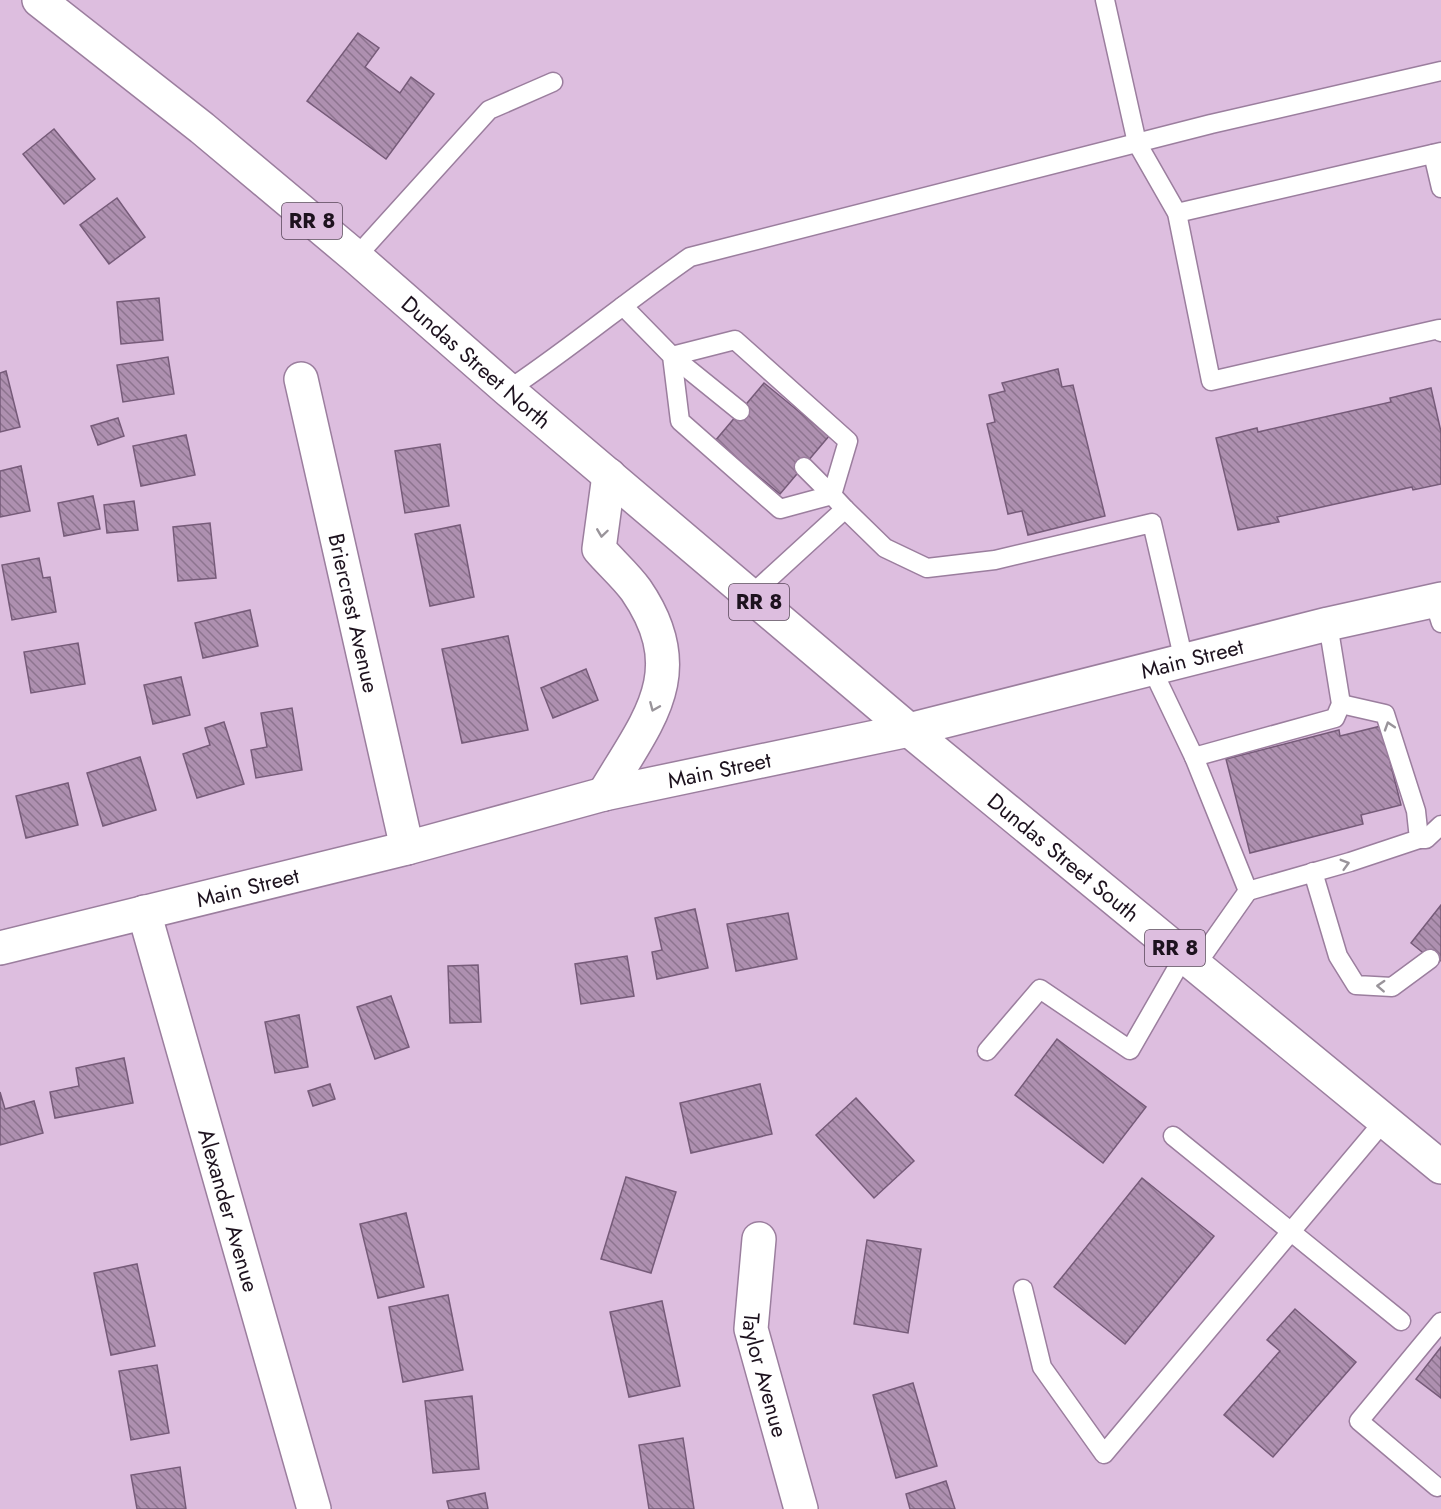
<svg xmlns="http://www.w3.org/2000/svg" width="1441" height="1509" font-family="Jost,sans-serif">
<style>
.building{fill:url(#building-back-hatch);stroke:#765b79;stroke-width:1.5}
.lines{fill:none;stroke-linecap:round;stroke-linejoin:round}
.lane-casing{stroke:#9b7e9e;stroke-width:21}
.street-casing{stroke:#9b7e9e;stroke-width:36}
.secondary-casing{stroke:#9b7e9e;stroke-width:36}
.primary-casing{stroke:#9b7e9e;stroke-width:36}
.lane{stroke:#fff;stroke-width:18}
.street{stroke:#fff;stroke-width:33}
.secondary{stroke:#fff;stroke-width:33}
.primary{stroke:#fff;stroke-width:33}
.oneway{stroke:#99949a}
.labels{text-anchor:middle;stroke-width:6;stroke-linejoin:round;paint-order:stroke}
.shield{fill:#ddbedf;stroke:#574658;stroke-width:1.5}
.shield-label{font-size:21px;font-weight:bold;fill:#1d121e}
.street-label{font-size:22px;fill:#1d121e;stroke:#ddbedf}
</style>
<defs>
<pattern id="building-back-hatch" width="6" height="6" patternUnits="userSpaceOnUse" patternTransform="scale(1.5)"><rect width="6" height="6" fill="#ae90b0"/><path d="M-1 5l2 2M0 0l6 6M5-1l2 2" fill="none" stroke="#8d748f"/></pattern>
</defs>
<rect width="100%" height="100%" fill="#ddbedf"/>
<g class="building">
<path d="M358,33L379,48L365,67L400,93L411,77L434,94L386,159L307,101Z"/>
<path d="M54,129L95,179L64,204L23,154Z"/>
<path d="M117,198L145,237L109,264L80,225Z"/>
<path d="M159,298L163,340L121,344L117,302Z"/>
<path d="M168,357L174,394L123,402L117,365Z"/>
<path d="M1058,369L1062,387L1073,385L1105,516L1028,535L1022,511L1008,514L987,424L995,422L989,395L1005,391L1002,383Z"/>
<path d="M6,371L20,427L0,432V373Z"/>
<path d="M764,383L829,436L780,494L715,441Z"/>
<path d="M1431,388L1441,432V484L1413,490L1412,487L1277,517L1279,522L1238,530L1216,438L1257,428L1258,432L1391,402L1390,398Z"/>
<path d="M118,418L124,436L98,445L91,426Z"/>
<path d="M186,435L195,475L141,486L133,446Z"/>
<path d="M440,444L449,506L405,513L395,451Z"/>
<path d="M21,466L30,511L0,517V471Z"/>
<path d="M93,496L100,529L64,536L58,503Z"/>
<path d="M134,501L138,530L107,533L104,505Z"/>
<path d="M210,523L216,578L178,581L173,527Z"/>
<path d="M460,525L474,597L430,606L415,534Z"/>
<path d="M39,558L43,578L50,577L56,612L12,620L2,565Z"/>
<path d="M250,610L258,646L203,658L195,623Z"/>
<path d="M508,636L528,730L462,743L442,649Z"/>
<path d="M78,643L85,684L31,693L24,652Z"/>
<path d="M586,669L598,700L553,718L541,688Z"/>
<path d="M181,677L190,715L153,724L144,685Z"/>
<path d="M292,708L302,770L256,778L251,750L267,747L261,713Z"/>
<path d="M224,722L244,784L197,798L183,754L210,745L205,728Z"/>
<path d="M1381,726L1401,805L1361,815L1363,824L1250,853L1226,759L1339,730L1340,736Z"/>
<path d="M140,757L156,810L103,826L87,773Z"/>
<path d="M68,783L78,825L26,838L16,796Z"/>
<path d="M1441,905V960L1437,964L1411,943Z"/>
<path d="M695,909L708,968L657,979L652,952L662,950L655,918Z"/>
<path d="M788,913L797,959L736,971L727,924Z"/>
<path d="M627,956L634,996L581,1004L575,964Z"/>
<path d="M478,965L481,1022L450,1023L448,966Z"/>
<path d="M391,996L409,1047L375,1059L357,1007Z"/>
<path d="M299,1015L308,1067L275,1073L265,1022Z"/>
<path d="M1057,1039L1146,1107L1103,1163L1015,1095Z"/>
<path d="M124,1058L133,1103L55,1118L50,1092L79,1086L76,1068Z"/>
<path d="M330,1084L335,1099L313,1106L308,1091Z"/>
<path d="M760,1084L772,1134L691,1153L680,1103Z"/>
<path d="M0,1092L5,1109L34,1101L43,1133L0,1145Z"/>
<path d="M856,1098L914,1161L874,1198L816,1135Z"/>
<path d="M626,1177L676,1192L651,1273L601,1259Z"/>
<path d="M1142,1178L1214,1236L1125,1344L1054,1287Z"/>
<path d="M406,1213L424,1287L378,1298L360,1224Z"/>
<path d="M867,1240L921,1249L908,1333L854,1324Z"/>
<path d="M137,1264L155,1346L111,1355L94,1273Z"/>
<path d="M448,1295L463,1370L403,1382L389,1307Z"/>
<path d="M662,1301L680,1386L629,1397L610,1312Z"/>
<path d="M1295,1309L1356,1362L1273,1457L1224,1415L1280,1351L1267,1340Z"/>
<path d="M1441,1347V1398L1416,1379Z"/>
<path d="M157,1365L169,1433L131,1440L119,1371Z"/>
<path d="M913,1383L937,1466L896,1478L873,1395Z"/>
<path d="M472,1396L479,1469L433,1473L425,1401Z"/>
<path d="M683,1438L694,1509H649L639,1445Z"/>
<path d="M180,1467L186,1509H137L131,1475Z"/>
<path d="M946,1481L955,1509H910L906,1494Z"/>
<path d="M485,1493L488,1509H449L447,1501Z"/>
</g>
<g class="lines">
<g class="lane-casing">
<g id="lane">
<path d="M1105,0L1137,143L1177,213L1211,381L1439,329L1441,332"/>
<path d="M1433,154L1441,188"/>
<path d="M1177,213L1441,152"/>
<path d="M356,257L489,110L553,82"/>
<path d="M623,306L672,356L680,421L780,509L832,495L845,509"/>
<path d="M672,356L735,340L848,441L832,495L804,467"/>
<path d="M672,356L740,411"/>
<path d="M508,390C571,348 628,300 690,257L1211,124L1441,71"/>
<path d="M751,595L845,509L885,548L927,568L995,560L1152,523L1184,661"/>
<path d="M1434,601L1441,623"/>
<path d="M1152,669L1194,757L1248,891L1196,965"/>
<path d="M1194,757L1335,718L1341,704L1328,624"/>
<path d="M1419,839H1426L1441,825"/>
<path d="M1313,872L1338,956L1356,985L1392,987L1430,959"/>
<path d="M1248,891L1350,862L1419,839L1416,811L1385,714L1341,704"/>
<path d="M987,1051L1040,989L1130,1050L1184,956"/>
<path d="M1173,1136L1401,1321"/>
<path d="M1023,1289L1042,1367L1104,1454L1384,1121"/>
<path d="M1437,1487L1359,1421L1441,1322"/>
</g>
</g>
<g class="street-casing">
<g id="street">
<path id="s1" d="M301,379L407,848"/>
<path id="s2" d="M144,912L314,1509"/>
<path id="s3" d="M759,1239L751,1329L801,1509"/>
</g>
</g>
<g class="secondary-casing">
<g id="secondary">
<path id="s4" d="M0,948L407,848L604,794L909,730L1328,624L1441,599"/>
</g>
</g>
<g class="primary-casing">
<g id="primary">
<path id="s5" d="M39,0L202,128L356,257L508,390L909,730L1441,1167"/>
<path d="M604,794C647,721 693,673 636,590C626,576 611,563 599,549L609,475"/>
</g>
</g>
<use href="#lane" class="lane"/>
<use href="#street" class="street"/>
<use href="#secondary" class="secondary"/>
<use href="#primary" class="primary"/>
</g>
<defs><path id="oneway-chevron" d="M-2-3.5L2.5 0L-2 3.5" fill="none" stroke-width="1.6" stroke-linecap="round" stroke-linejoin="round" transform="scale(1.5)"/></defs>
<g class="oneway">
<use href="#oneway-chevron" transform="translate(602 533) rotate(98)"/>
<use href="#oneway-chevron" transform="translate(654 707) rotate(113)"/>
<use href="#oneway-chevron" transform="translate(1389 726) rotate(-108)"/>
<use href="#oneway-chevron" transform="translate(1345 864) rotate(-16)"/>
<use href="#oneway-chevron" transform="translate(1381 986) rotate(-177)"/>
</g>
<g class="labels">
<g class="shield">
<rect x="282" y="203" width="60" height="36" rx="4.5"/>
<rect x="729" y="584" width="60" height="36" rx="4.5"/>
<rect x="1145" y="930" width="60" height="36" rx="4.5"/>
</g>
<g class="shield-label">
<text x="312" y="228">RR 8</text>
<text x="759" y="609">RR 8</text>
<text x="1175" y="955">RR 8</text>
</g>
<g class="street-label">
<text dy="8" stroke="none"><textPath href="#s5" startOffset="568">Dundas Street North</textPath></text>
<text dy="8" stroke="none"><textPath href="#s1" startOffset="240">Briercrest Avenue</textPath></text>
<text dy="8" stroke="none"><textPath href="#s4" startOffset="1227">Main Street</textPath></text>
<text dy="8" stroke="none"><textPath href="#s4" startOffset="741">Main Street</textPath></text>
<text dy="8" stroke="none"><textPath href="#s5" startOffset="1336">Dundas Street South</textPath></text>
<text dy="8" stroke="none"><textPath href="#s4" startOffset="255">Main Street</textPath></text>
<text dy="8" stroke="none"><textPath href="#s2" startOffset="310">Alexander Avenue</textPath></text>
<text dy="8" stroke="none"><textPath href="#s3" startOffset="138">Taylor Avenue</textPath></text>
</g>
</g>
</svg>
